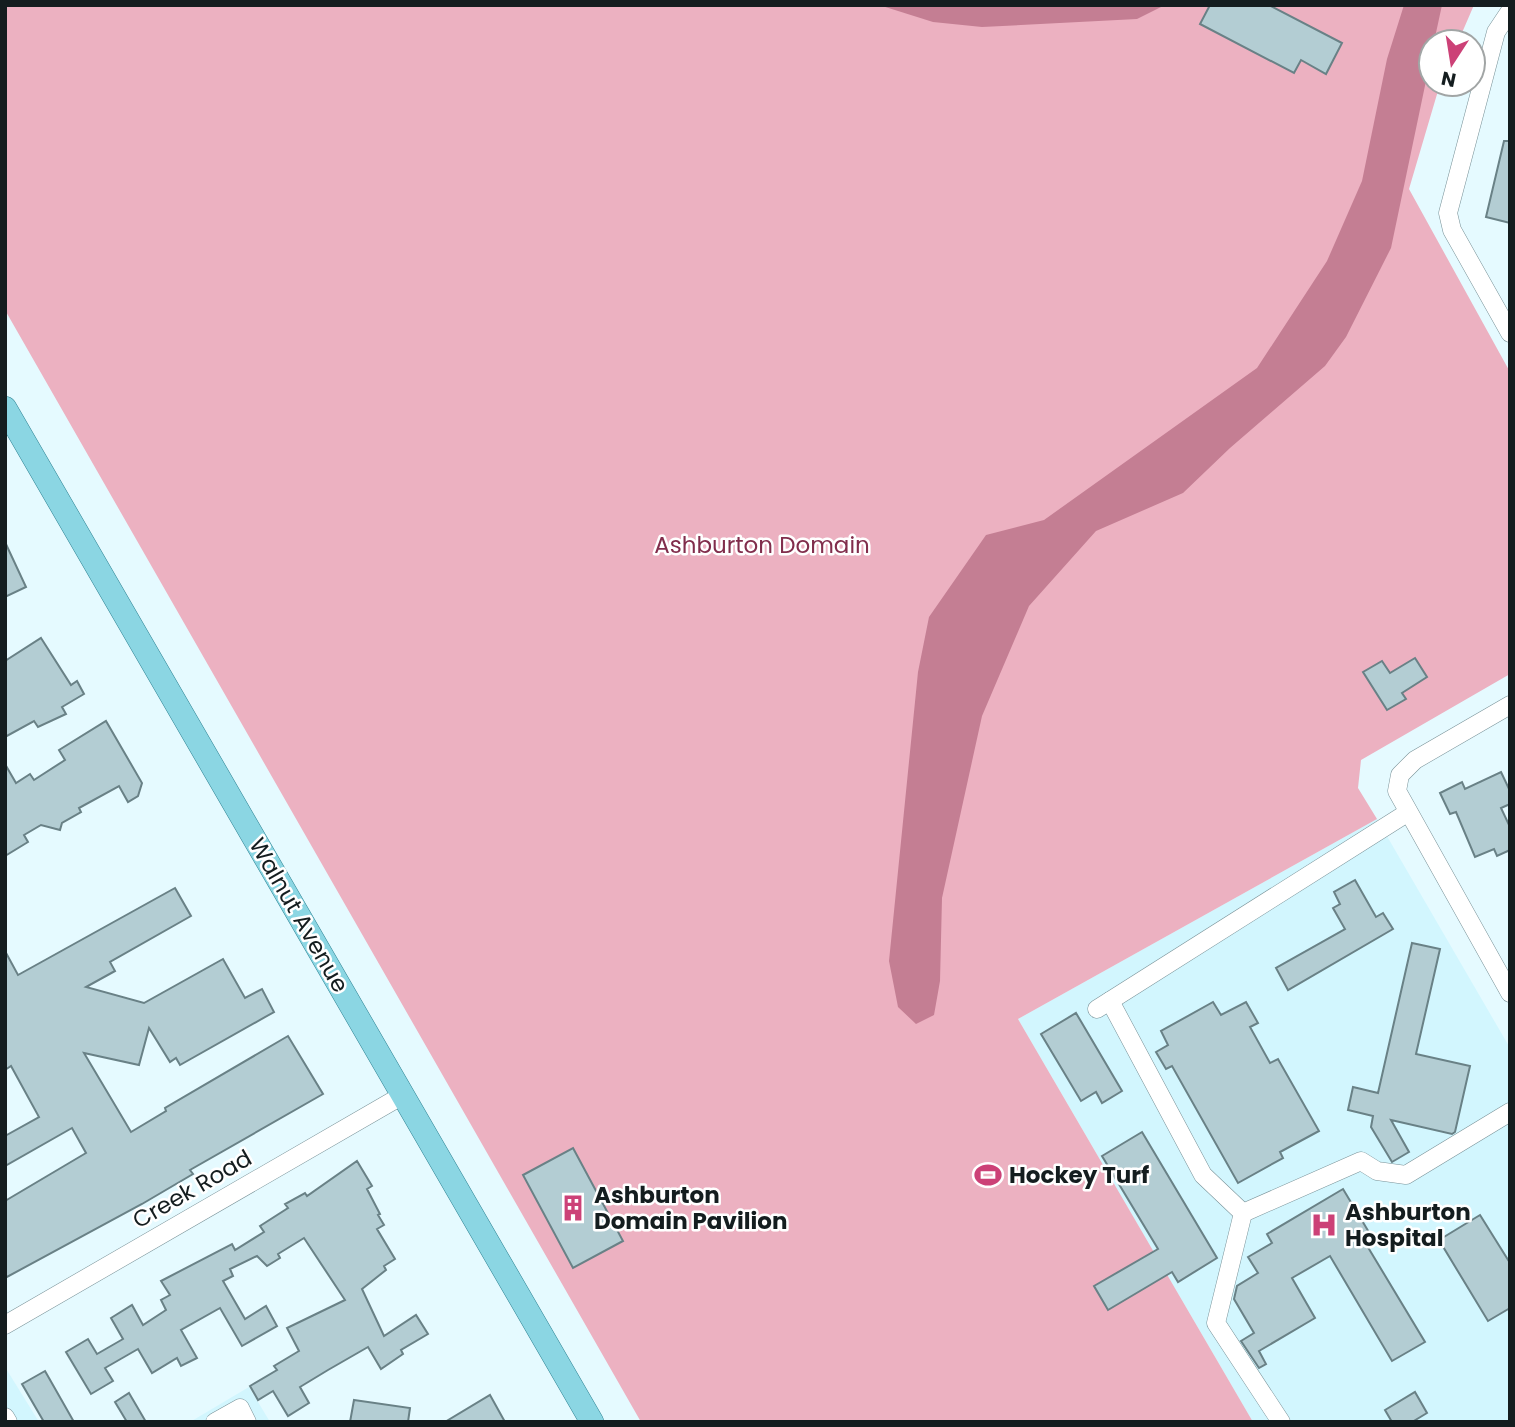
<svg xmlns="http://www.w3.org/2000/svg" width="1515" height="1427" font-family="Poppins,sans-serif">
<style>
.built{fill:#d2f6fe}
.green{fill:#ecb1c1}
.water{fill:#c47e93}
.building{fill:#b3cdd3;stroke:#698186;stroke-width:2}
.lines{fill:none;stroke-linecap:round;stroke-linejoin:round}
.minor-casing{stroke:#799298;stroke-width:19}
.major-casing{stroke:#2f8393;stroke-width:24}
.minor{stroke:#fff;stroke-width:18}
.major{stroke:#8bd6e3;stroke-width:23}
.labels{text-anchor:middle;stroke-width:5;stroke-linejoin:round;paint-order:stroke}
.park-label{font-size:23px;fill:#812d4c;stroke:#fff}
.street-label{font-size:23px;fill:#141d1f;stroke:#fff}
.poi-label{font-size:23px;font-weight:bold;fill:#141d1f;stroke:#fff;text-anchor:start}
</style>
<rect width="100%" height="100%" fill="#e5faff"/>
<g class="built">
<path d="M1377,819L1510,1048V1422H1253L1018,1019Z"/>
<path d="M5,1367L39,1422H5Z"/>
<path d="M249,1387L270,1422H190Z"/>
</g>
<path class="green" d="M5,5H1474L1458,42H1431V84H1440L1409,189L1510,372V674L1361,760L1358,788L1377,819L1018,1019L1253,1422H641L5,310Z"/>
<g class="water">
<path d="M879,5H1165L1137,19L982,27L933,22Z"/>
<path d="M1404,5H1442L1434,42H1431V57L1391,248L1346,337L1325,366L1230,448L1183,493L1096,531L1029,606L982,716L942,898L940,981L934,1015L916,1024L898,1007L889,961L918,672L929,617L986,535L1044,520L1257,368L1327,261L1362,181L1387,59Z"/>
</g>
<g class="building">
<path d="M1210,5H1269L1342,43L1326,74L1301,60L1294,73L1200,24Z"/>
<path d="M1504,141H1510V223L1486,217Z"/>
<path d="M5,542L26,587L5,597Z"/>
<path d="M41,638L71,685L77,681L84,694L62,707L66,714L38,727L34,721L5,737V661Z"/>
<path d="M1415,658L1427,677L1402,693L1406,699L1387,710L1363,672L1382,661L1390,673Z"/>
<path d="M106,721L142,783L138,796L128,802L119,786L79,808L81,812L62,823L60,830L41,825L24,835L28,842L5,856V764L16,783L30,774L34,780L65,760L59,750Z"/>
<path d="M1501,772L1510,791V804L1501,808L1510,827V850L1497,856L1494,849L1475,857L1456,812L1450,814L1440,793L1462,782L1465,789Z"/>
<path d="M1355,880L1376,917L1383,913L1393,929L1288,990L1276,968L1345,929L1333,908L1340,904L1334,892Z"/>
<path d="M175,888L191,916L110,962L115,971L86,987L144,1003L223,959L245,998L262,989L274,1012L180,1065L176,1058L170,1062L149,1028L139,1065L84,1053L131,1132L166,1111L165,1108L288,1036L323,1094L190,1170L193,1174L142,1204L5,1278V1201L86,1153L72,1128L5,1166V1136L39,1117L11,1066L5,1070V951L18,975Z"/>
<path d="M1412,943L1440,949L1416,1054L1470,1066L1455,1132L1452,1134L1391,1120L1409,1152L1392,1162L1371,1127L1373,1116L1348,1110L1353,1087L1378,1093Z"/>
<path d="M1213,1002L1221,1015L1246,1002L1258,1023L1250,1027L1270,1063L1278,1059L1319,1131L1280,1152L1283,1158L1238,1183L1172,1066L1166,1069L1156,1052L1168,1045L1161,1031Z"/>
<path d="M1076,1013L1122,1091L1102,1103L1096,1092L1081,1101L1041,1034Z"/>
<path d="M1142,1132L1217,1258L1178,1282L1172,1272L1108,1310L1094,1286L1158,1249L1102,1156Z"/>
<path d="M573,1148L623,1241L573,1268L523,1175Z"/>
<path d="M357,1161L372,1186L367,1189L380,1214L378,1215L384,1225L377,1229L395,1259L384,1266L386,1270L362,1289L384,1336L416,1315L428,1334L401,1350L403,1354L381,1369L368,1347L328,1370L300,1387L309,1403L288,1416L273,1391L258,1400L250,1386L277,1370L274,1366L299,1351L287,1328L345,1300L304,1238L278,1254L280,1258L267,1266L257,1256L230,1269L233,1276L223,1281L245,1319L266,1306L277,1326L242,1346L220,1308L181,1330L197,1358L181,1366L177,1358L152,1373L138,1349L105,1368L113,1381L91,1394L66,1352L88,1339L97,1354L123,1339L111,1318L132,1305L143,1325L166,1310L161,1300L170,1295L161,1281L232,1244L235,1250L264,1232L260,1226L288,1208L285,1204L305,1193L307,1196Z"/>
<path d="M1343,1189L1370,1234L1363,1239L1425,1342L1392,1361L1330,1256L1292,1278L1315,1318L1259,1351L1266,1364L1259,1368L1241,1341L1254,1333L1234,1299L1237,1286L1258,1273L1248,1257L1272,1243L1267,1234Z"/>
<path d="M1480,1215L1510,1263V1308L1488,1321L1439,1240Z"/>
<path d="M45,1371L74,1422H44L22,1384Z"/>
<path d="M1415,1392L1427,1413L1412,1422H1392L1385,1410Z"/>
<path d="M129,1393L146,1422H127L115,1402Z"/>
<path d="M490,1395L505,1422H445Z"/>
<path d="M354,1400L410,1408L408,1422H350Z"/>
</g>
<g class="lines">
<g class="minor-casing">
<g id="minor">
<path d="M1510,11L1496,32L1448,213L1452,230L1510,333"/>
<path d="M1510,705L1415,760L1400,775L1397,791L1510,993"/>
<path d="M1110,1001L1203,1175L1243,1213"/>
<path d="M1097,1009L1407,813"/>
<path d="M5,1325L403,1095"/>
<path d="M5,1417L8,1422"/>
<path d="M215,1422L240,1408L247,1422"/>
<path d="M1281,1422L1216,1323L1243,1213L1361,1161L1377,1171L1406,1175L1510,1112"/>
</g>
</g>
<g class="major-casing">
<path id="major" d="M5,408L592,1422"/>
</g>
<use href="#minor" class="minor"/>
<use href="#major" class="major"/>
</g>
<defs>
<g id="stadium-bare" transform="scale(2.1)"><path d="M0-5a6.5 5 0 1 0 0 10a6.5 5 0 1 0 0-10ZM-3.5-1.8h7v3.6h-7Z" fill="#cc4177" stroke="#fff" stroke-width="2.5" paint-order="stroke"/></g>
<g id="building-bare" transform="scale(2.1)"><path d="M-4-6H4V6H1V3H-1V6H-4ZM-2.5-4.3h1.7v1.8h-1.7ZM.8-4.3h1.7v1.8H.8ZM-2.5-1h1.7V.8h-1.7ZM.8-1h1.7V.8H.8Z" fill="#cc4177" stroke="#fff" stroke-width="2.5" paint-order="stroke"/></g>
<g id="hospital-bare" transform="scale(2.1)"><path d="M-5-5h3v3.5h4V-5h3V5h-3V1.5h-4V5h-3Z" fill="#cc4177" stroke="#fff" stroke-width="2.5" paint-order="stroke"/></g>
</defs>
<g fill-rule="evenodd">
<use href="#stadium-bare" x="988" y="1175"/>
<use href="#building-bare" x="573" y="1208"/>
<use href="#hospital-bare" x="1324" y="1225"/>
</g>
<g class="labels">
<g class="park-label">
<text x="762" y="553">Ashburton Domain</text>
</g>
<g class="street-label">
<text transform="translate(299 915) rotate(60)" y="8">Walnut Avenue</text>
<text transform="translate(192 1189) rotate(-30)" y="8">Creek Road</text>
</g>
<g class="poi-label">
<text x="1009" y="1183">Hockey Turf</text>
<text x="594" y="1203">Ashburton<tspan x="594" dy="26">Domain Pavilion</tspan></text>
<text x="1345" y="1220">Ashburton<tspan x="1345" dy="26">Hospital</tspan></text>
</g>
</g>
<rect width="1515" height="1427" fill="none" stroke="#141d1f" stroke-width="14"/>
<g transform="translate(1452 63) rotate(192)"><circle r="33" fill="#ffffff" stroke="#a1a5a5" stroke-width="2"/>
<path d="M0-5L12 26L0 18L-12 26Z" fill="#cc4177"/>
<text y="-10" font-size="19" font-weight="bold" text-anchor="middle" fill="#141d1f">N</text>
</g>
</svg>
